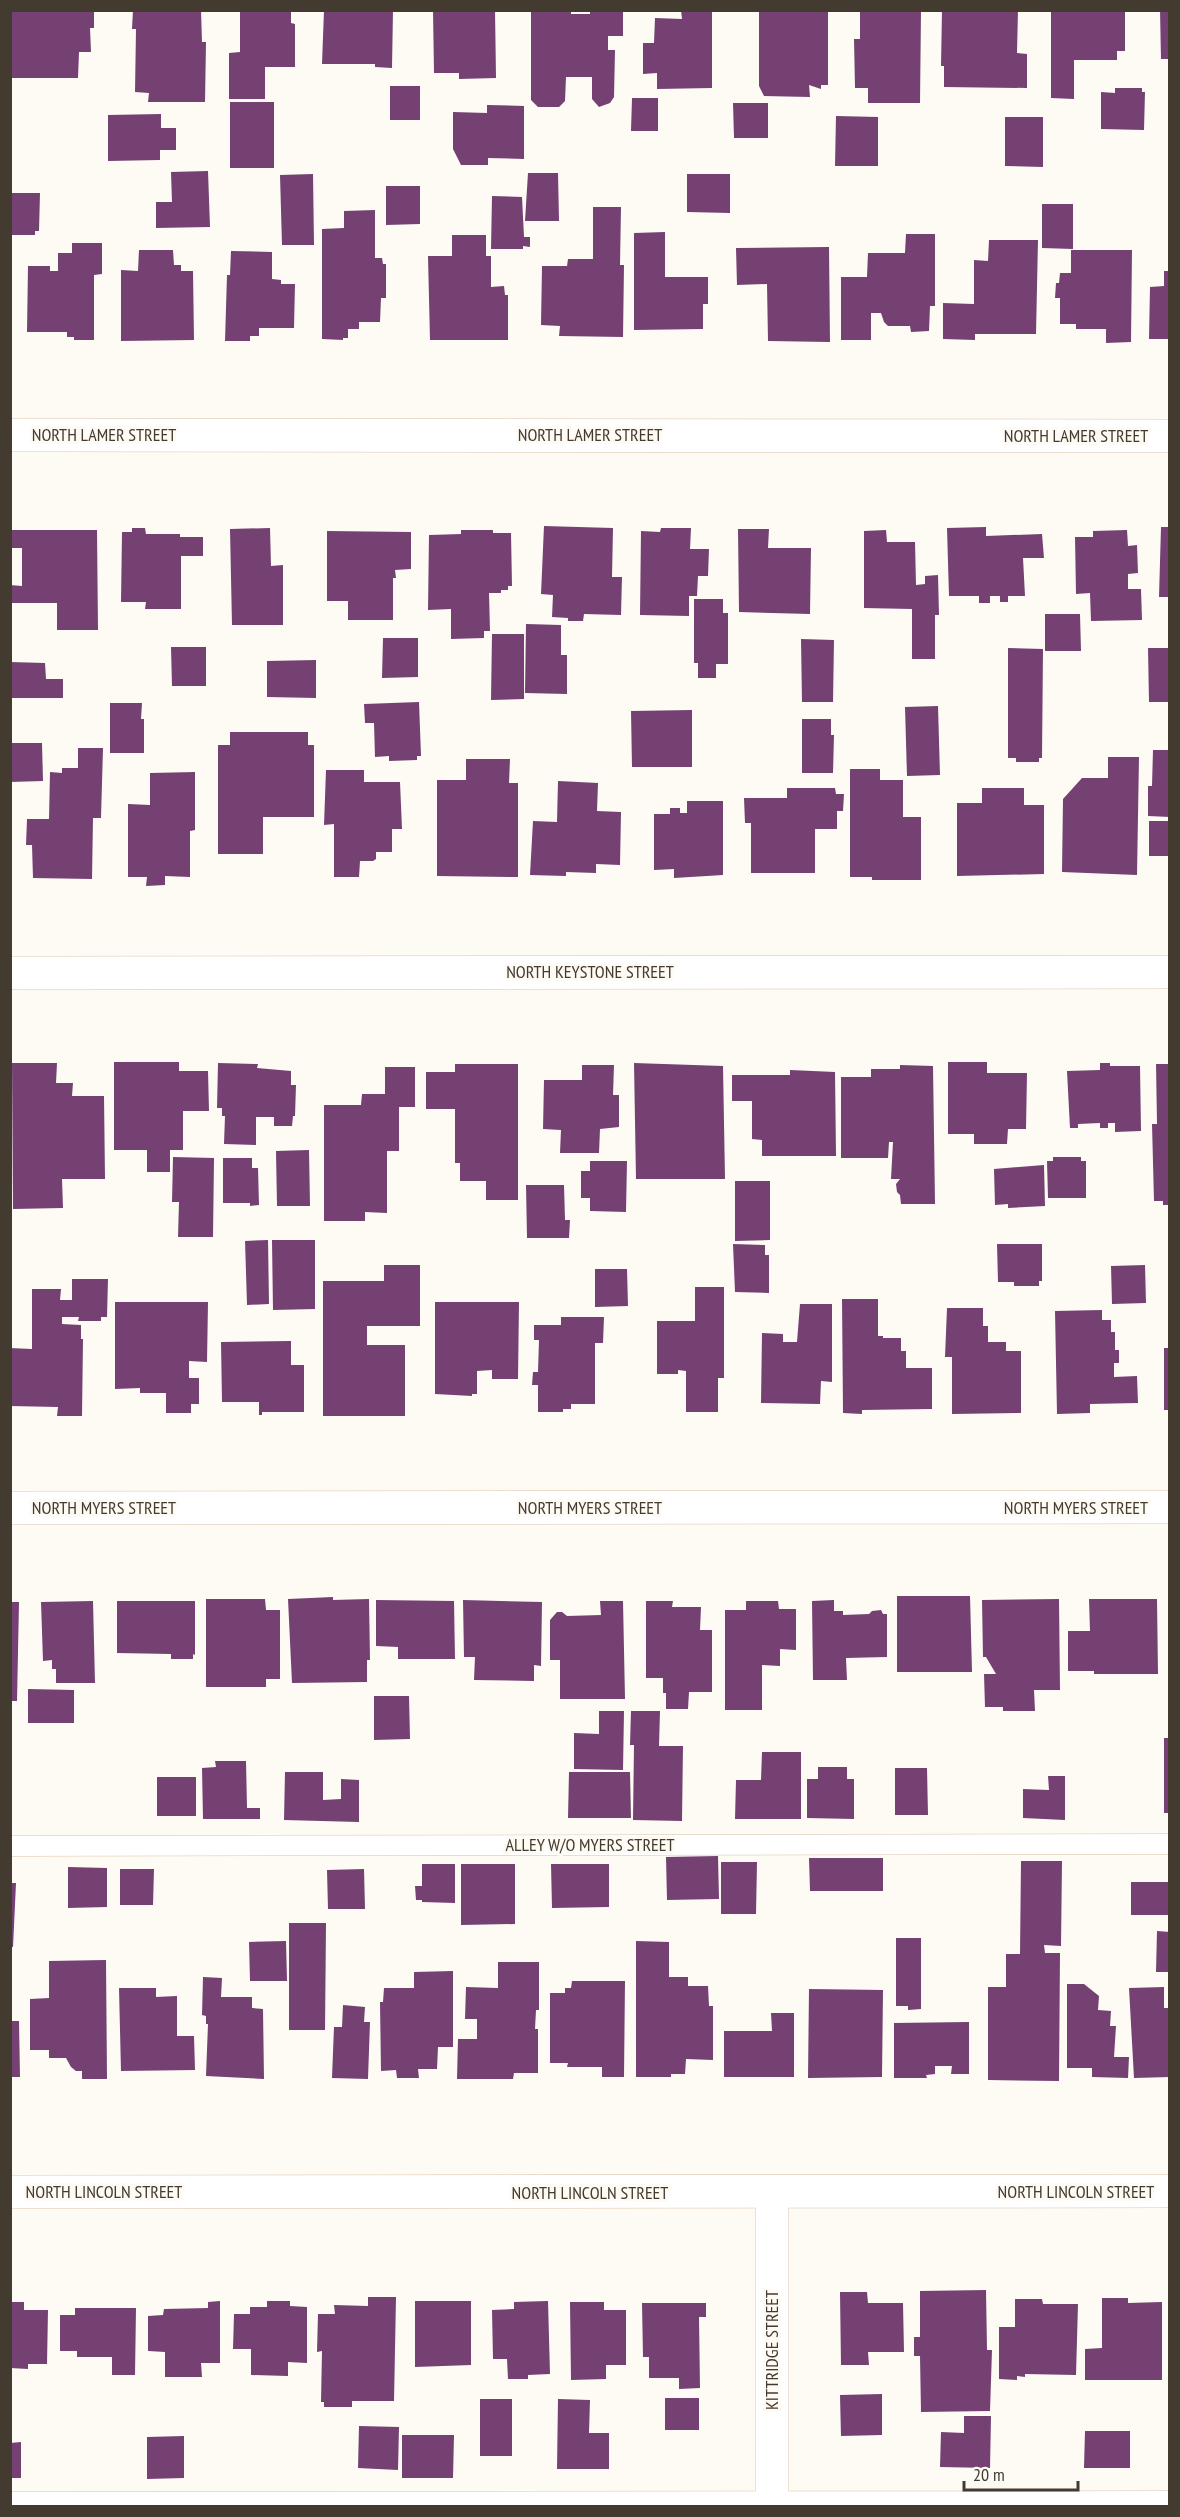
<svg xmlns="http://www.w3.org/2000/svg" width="1180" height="2517" font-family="'PT Sans Narrow',sans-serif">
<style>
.building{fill:#744172}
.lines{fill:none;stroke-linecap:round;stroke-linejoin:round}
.lane-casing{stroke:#d9c3a8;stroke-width:21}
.street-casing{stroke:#d9c3a8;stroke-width:34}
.lane{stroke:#fff;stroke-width:20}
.street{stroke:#fff;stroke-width:33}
.labels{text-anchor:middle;stroke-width:6;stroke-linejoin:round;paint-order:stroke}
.street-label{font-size:18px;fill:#443b30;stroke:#fefaf4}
</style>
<rect width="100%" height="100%" fill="#fefaf4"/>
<g class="building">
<path d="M10,10H94V28H90L91,52H79L78,78H10Z"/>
<path d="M133,10H201L202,42H206L205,102H148L149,93L135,92L136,29H132Z"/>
<path d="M240,10H291V23L295,24V67H265V99H229V53L240,52Z"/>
<path d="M324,10H393L392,68L375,67V64H322Z"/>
<path d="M433,10H495L496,78L459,79V73H434Z"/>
<path d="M531,10H571V14H590V10H623V36H608V50H615L614,97L610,103L599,107L592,99V77H566L565,101L559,107H538L531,100Z"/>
<path d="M681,10H712V88L657,89V73L643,74V43H654L655,18L682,19Z"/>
<path d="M759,10H828V85H821V89L809,85L810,97L764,96L759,86Z"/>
<path d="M860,10H921L920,103H868V88H855L854,39H860Z"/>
<path d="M942,10H1018L1017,53L1027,54V88L944,87V66H941Z"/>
<path d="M1051,10H1125V51H1117V60H1074V99L1051,98Z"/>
<path d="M1160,10H1170V59H1161Z"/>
<rect x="390" y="86" width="30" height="34"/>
<path d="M1115,88H1142V92H1145L1144,130L1101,129V92L1115,93Z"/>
<path d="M632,98H658V131H631Z"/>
<rect x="230" y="102" width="44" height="66"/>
<path d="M733,103H768V138H734Z"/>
<path d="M487,105L524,106V159L488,158V165H461L453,149V112L487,113Z"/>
<path d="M161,114V128H176V150H160V160L108,161V115Z"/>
<path d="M836,116L878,117V166H835Z"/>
<path d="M1005,117H1043V167L1005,166Z"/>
<path d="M208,171L210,227L156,228V202H172L171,172Z"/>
<path d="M528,173H558L559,221H525Z"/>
<path d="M313,174L314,245H282L280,175Z"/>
<path d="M687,174H730V213L687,212Z"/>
<path d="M386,186H420V224L386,225Z"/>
<path d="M10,193H40L39,231H35V235H10Z"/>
<path d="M492,196L522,197L524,237H530V247L523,246V249H491Z"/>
<path d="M1042,204H1073V249L1042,248Z"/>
<path d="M593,207H621L620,265H624L623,337L559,336L560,326L541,325L542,266H567L568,259H593Z"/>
<path d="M375,210V258H382L383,264H386V298H381L380,322H359V329H348V338H343V340L322,339V229L344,228V211Z"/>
<path d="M665,232V277H708V304H703V329L634,330V233Z"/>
<path d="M906,234H935V306H930L929,331L911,332L910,326H888L884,322L881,313H871V340H841V277H867L868,253H905Z"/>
<path d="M452,235H486V256H491V287L504,286L505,295H508V340H430L428,256H452Z"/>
<path d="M989,240H1038L1036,334H975V340L943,339V303L974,304V260L988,261Z"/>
<path d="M72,243H102V274L94,275V340H74V337H67V332H27L28,266H50V271H58V253H72Z"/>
<path d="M829,247L830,342L768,341L767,284L737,285L736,248Z"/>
<path d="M139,250H173L174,265H181V271H193L194,340L121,341V270L138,271Z"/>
<path d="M1071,250H1132L1131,342L1106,343V329H1076V324H1060V298H1055L1056,283H1059L1060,273H1071Z"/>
<path d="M231,251L272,252V279L281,280V284H295L294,328H259V336H250V341H225L227,275H230Z"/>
<path d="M1164,271H1170V339H1149L1150,287L1164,286Z"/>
<path d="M544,526L613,528L612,577H622L621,615L584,614L583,621H568V618L552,617L553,595L541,594Z"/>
<path d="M986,527V536L1042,534L1044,558H1023L1025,596H1008V602H1000V596H990V603H979V596H949L947,528Z"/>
<path d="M1161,527H1170V597H1159Z"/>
<path d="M132,528H145L146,534H180V537H203V556H181V609H145L146,602H121L122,532H132Z"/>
<path d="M270,528L271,566L283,565V625H232L230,529Z"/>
<path d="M661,528H691L690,549H709L708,576H698L697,596H689V616L640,615L641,531L660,532Z"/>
<path d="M738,529H769L768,548H811L810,614L739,612Z"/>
<path d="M10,530H97L98,630H57V603H10V585L22,586V548H10Z"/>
<path d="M461,530H493V533H511L512,586H508V590H501V593H489L490,631H484V638L451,639V609L428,610L429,535L461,534Z"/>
<path d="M886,530L887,542H915L916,585L925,584V576L938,575L939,615H935V659H912V609L864,608V531Z"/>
<path d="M1127,530L1128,546L1137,545L1138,573L1128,574V589H1141L1142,620L1091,621L1090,593L1076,594L1075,537H1093V531Z"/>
<path d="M327,531L411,532V569L395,570L396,578H393V620H348V601H327Z"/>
<path d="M694,599H723V613H728V664H716V678H698V663H694Z"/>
<path d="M1045,614H1080L1081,651H1045Z"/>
<path d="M526,624L561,625V655H567V694L525,693Z"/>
<path d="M492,634H524V699L491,700Z"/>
<path d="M383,638H418V677L382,678Z"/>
<path d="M801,639L834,640L833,702H802Z"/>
<path d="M171,647H206V686H172Z"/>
<path d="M1008,648L1043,649L1042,758H1039V762H1016V758H1008Z"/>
<path d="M1148,648H1170V702H1149Z"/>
<path d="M316,660V698L267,697V661Z"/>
<path d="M10,662L45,663L46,679H63V698H10Z"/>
<path d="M419,702L421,756H417V760L389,761V756L375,757L374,723H365L364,704Z"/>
<path d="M110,703H142L141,719H144V753H110Z"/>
<path d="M938,706L940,775L907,776L905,707Z"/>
<path d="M692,710V767H632L631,711Z"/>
<path d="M802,719H831V735H834L833,773H802Z"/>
<path d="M230,732H308V745H314V817H263V854H218V745H230Z"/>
<path d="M10,743H42L43,781L10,782Z"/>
<path d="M78,748H103L101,818H93L92,879L33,878L32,845H26L27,819H49L50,772L62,773V768H78Z"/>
<path d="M1153,750H1170V817L1148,816V786H1152Z"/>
<path d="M1108,757H1139L1137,875L1062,872L1063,799L1082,778H1108Z"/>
<path d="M466,759H510L509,783H518V877L437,876V780H466Z"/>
<path d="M850,769H880V780H903V817H921V880H872V877H850Z"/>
<path d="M326,770H364V782H400L402,829H392V852H376V859L373,861H360L359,877H334V824L324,825Z"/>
<path d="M195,772V830L190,831V877L165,876V885L146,886L147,877H128V804L150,805V773Z"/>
<path d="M558,781L598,783L597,811L621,812L620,865L596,864V873L566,872V876L530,875L533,821L557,822Z"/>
<path d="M787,788H835L836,794H844L843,811H837V829H815V873H751V823H745L744,798H787Z"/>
<path d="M982,788H1024V805H1044V874L957,876V803H982Z"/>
<path d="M687,801H723V875L674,878V869L654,870V814H670V808H680V813H687Z"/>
<rect x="1149" y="821" width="21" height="35"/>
<path d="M114,1062H179V1071H208L209,1111H183V1150H170V1172H147V1150H114Z"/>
<path d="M948,1062H987V1073H1027L1026,1129H1008L1007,1144H974V1134H948Z"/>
<path d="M12,1063H57L56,1083H73L72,1096H104L105,1179H62L63,1208L13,1209Z"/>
<path d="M218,1063L258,1064L257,1068L291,1071V1085H296L295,1116H293L292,1126H274V1117H256V1145L224,1144L225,1116H222V1108H217Z"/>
<path d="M634,1063L723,1066L725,1179H636Z"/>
<path d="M1100,1063H1110V1066H1140L1141,1131L1115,1132V1123H1108V1128H1100V1123L1078,1124V1128H1070L1067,1071L1100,1070Z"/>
<path d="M455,1064H518V1200H486V1181H460V1163H455V1109H426V1072H455Z"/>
<path d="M1156,1064H1170V1205H1163V1201H1154L1152,1124H1157Z"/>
<path d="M582,1065H614L613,1095H619V1127L600,1129L599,1153H560L561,1130L543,1129L544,1080H582Z"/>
<path d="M900,1065L933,1066L935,1204H901L900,1195L897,1192L896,1184L900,1179H891L893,1142H889L888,1158H841V1077H871V1069H900Z"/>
<path d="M385,1067H415V1107H399V1151H387V1213L365,1212V1221H324V1105H361L362,1094H385Z"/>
<path d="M790,1070L835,1072L836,1156H762V1140L752,1139V1101H732V1075H790Z"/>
<path d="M309,1150L310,1206H277L276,1151Z"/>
<path d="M173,1157L214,1158L213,1237H178L179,1202H172Z"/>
<path d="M1053,1157H1081V1161H1086V1198H1048L1047,1161H1053Z"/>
<path d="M223,1158H252V1168H258L259,1205L250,1206V1203H223Z"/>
<path d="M590,1161H627L626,1212L590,1211V1198H581V1171H590Z"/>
<path d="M1044,1165L1045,1206L1008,1208V1204L995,1205L994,1169Z"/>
<path d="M735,1181H770V1240L735,1241Z"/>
<path d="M526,1185H564L565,1220H570L569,1238H527Z"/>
<path d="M268,1240L269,1304L247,1305L245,1241Z"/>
<path d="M272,1240H315V1309L273,1310Z"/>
<path d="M733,1244L765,1245V1255H769V1293L735,1292Z"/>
<path d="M997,1244H1042V1281H1039V1286H1014V1282H998Z"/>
<path d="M384,1265H420V1326H367V1345H405V1416H323V1281H384Z"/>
<path d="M1145,1265L1146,1303L1112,1304L1111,1266Z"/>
<path d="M595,1269H627L628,1306L595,1307Z"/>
<path d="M72,1279H108L107,1317H101V1321H78L79,1317H62V1324L81,1325V1339H83L82,1416H57L58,1407L10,1406V1348L32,1349V1289H61L60,1300H72Z"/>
<path d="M695,1287H724V1378H718V1412H686V1371L678,1370V1374H657V1321H695Z"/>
<path d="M842,1299H878V1336H883V1338H901V1351H906V1368H932V1409L862,1410V1414L843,1413Z"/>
<path d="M115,1302H208L207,1362L189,1361V1378H199V1404H191V1413H166V1393H140V1388L115,1389Z"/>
<path d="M435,1302H519L518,1379H492V1370L477,1371V1394H472V1396L435,1394Z"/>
<path d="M800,1304H832V1382L821,1381L820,1404L761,1403L762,1333L783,1334V1342H797Z"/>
<path d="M947,1308H983V1326H988V1342H1006V1351H1021V1413L952,1414V1357H945Z"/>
<path d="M1102,1310V1320H1111V1332H1115V1350H1119V1363H1114V1377L1137,1376L1138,1403L1090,1404V1413L1057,1414L1055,1311Z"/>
<path d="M561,1317H604L603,1343H595V1404H571V1409H563V1412H538V1385H532L533,1372H538L539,1340H534V1325H561Z"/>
<path d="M291,1341V1365H304V1412H262V1415H259V1402H222L221,1342Z"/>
<rect x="1164" y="1348" width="6" height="62"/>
<path d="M897,1596H970L972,1672H897Z"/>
<path d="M333,1597V1600L369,1599L370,1660H367V1682L292,1683L288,1599Z"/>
<path d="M206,1599H265L266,1610H280V1679H266V1687H206Z"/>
<path d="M1059,1599L1060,1690H1034L1035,1711H1003V1707H985L984,1674H996L986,1657H983L982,1600Z"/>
<path d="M1089,1599H1157L1158,1674H1094V1671H1068V1631H1090Z"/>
<path d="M376,1600L454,1601L455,1659H398V1647L376,1646Z"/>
<path d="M463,1600L542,1602L541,1666L534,1665V1681L474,1680L475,1657H464Z"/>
<path d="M834,1600V1611H843V1615L869,1614L872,1611L881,1610L883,1614H887V1657L846,1658L847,1680H813L812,1601Z"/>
<path d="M93,1601L95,1683H56V1669H52V1660L43,1661L41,1602Z"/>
<path d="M117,1601H195V1655L193,1654V1659H171V1654L117,1653Z"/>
<path d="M600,1601H623L625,1699H560V1660H550V1620L557,1612H562L567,1616L601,1615Z"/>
<path d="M646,1601H673L672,1607H701L700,1630H712V1692H689L688,1709H666V1693H663V1678H646Z"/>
<path d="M746,1601H778L779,1609H796V1650L780,1649V1666L762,1665V1710H725V1610H746Z"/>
<path d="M10,1602H19L17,1701H10Z"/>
<path d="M28,1689L74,1690V1723H28Z"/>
<path d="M374,1696H409L410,1739L374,1740Z"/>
<path d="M599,1711H624L623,1770L574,1769V1733L599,1734Z"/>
<path d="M631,1711H660L659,1746H683L682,1821L633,1820L634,1745H630Z"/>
<rect x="1164" y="1738" width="6" height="75"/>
<path d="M762,1752H801V1819H735L736,1780H761Z"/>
<path d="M215,1761H246L247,1808H260V1819H203L202,1768L216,1767Z"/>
<path d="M818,1767H847V1779H854V1819L807,1818V1779H818Z"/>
<path d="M895,1768H927L928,1815H895Z"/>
<path d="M285,1772H323V1800L341,1799V1779L359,1780V1822L284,1820Z"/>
<path d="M569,1772H630L631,1818H568Z"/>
<path d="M1048,1776H1065V1820L1023,1818V1789L1049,1790Z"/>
<rect x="157" y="1777" width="39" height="39"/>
<path d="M718,1856L719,1899L667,1900L666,1857Z"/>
<path d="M809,1858H883V1891H810Z"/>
<path d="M1021,1861H1062L1061,1946L1044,1945L1045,1953H1060L1059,2081L988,2080V1987H1006V1954H1020Z"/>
<path d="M721,1862H757L756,1914H721Z"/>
<path d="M422,1864H455V1903L422,1902V1900H416L415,1886H422Z"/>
<path d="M461,1864H515V1924L461,1925Z"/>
<path d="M551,1864H609V1907L552,1908Z"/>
<path d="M68,1867L107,1868V1907L68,1908Z"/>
<path d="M120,1869H154L153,1905H120Z"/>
<path d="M364,1869L365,1909H328L327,1870Z"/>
<rect x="1131" y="1882" width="39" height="33"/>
<path d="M10,1883H16L13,1947H10Z"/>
<path d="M289,1923H326L325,2030H289Z"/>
<path d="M1157,1931L1170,1932V1972H1156Z"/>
<path d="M896,1938H921V2009L908,2010V2006H896Z"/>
<path d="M286,1941L287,1981H250L249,1942Z"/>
<path d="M636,1941L669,1942V1977H688V1986H708L709,2006H713V2060L686,2059L685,2074H671V2077H636Z"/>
<path d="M106,1960L107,2079H82V2071H76L71,2067L66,2058H49V2050H30V1999L49,1998V1961Z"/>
<path d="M498,1962H539V2010H536L535,2029H538V2073H514L513,2079H457L458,2039H477V2019H465L466,1987L498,1988Z"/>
<path d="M453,1971V2047H438L437,2069H418L419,2078H397L396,2070L381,2071L380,2002H383L384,1988H414V1972Z"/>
<path d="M203,1977L222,1978L221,1997H252V2008L263,2009L264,2079L206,2076L208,2024H206V2016L202,2015Z"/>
<path d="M572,1981H625L624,2077H602V2067H567L568,2063H550V1993H565V1988H571Z"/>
<path d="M1067,1984H1084L1099,1996L1098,2010L1111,2011L1110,2026H1116L1114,2057H1129L1128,2078L1092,2077V2068H1067Z"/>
<path d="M1164,1987V2008H1170V2077L1134,2078L1129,1988Z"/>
<path d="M119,1988H156V1997L177,1996V2036H194L195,2070L121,2071Z"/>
<path d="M809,1989L883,1990L882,2077L808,2078Z"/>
<path d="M343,2005L365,2007L364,2022H370L368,2079L332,2078L334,2027H342Z"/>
<path d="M771,2013H794V2077H724V2031H772Z"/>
<path d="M10,2021H19L20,2077H10Z"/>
<path d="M969,2022V2074H951L952,2066H935V2074L926,2075L927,2078H894V2023Z"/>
<path d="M986,2290L987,2350H992L990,2411L921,2412L920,2356H914V2337H920V2291Z"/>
<path d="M840,2292H867L868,2303H903L904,2352H868L869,2365H841Z"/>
<path d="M368,2297H396L394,2401H352V2407H324V2402H321L322,2351L317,2352L318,2314H335L334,2305L368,2306Z"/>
<path d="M1102,2298H1128V2303L1162,2302V2380H1085V2349L1102,2348Z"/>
<path d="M1015,2299H1042L1043,2304H1078L1076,2375L1025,2374V2377L1017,2376V2380L999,2379V2327H1015Z"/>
<path d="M220,2301V2363H201L202,2377H165V2352L148,2351V2316L163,2315L164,2309L208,2308V2302Z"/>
<path d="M267,2301H290V2306L307,2307V2363L288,2362V2376L251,2375V2349H233L234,2314H250V2307H267Z"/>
<path d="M415,2301H471V2365L415,2367Z"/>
<path d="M548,2301L550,2374L528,2375V2379H508L507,2359H493L492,2310L514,2309V2302Z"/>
<path d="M10,2302H24V2310H48L47,2364H28V2369L10,2368Z"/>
<path d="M570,2302H604V2310H626V2365H606V2379L571,2380Z"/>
<path d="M642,2303H706V2317H699L700,2388L679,2389V2378H649V2357H643Z"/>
<path d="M75,2308H136L135,2375H112V2357H77V2351H60V2315H75Z"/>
<path d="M882,2394V2435L841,2436L840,2395Z"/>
<rect x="665" y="2398" width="34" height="32"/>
<rect x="480" y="2399" width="32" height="57"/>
<path d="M558,2399L590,2400L589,2433H609V2469H557Z"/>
<path d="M964,2416H991L990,2468L940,2467L941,2432L964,2433Z"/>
<path d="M359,2426L399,2427L398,2470L358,2468Z"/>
<path d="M1085,2431H1130V2468H1084Z"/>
<path d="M402,2435H454L453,2478H402Z"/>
<path d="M184,2436V2478L147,2479V2437Z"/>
<path d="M21,2442V2478H10V2443Z"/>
</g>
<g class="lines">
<g class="lane-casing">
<g id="lane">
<path d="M10,1846L1170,1844"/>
<path d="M10,2502L1170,2501"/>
</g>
</g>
<g class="street-casing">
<g id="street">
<path d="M10,435L1170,436"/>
<path d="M10,973L1170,972"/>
<path d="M10,1508L1170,1507"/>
<path d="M10,2192L1170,2191"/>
<path d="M772,2506V2193"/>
</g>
</g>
<use href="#lane" class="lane"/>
<use href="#street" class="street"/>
</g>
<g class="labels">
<g class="street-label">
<text x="104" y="441">NORTH LAMER STREET</text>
<text x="590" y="441">NORTH LAMER STREET</text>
<text x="1076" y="442">NORTH LAMER STREET</text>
<text x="590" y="978">NORTH KEYSTONE STREET</text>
<text x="104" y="1514">NORTH MYERS STREET</text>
<text x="590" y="1514">NORTH MYERS STREET</text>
<text x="1076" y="1514">NORTH MYERS STREET</text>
<text x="590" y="1851">ALLEY W/O MYERS STREET</text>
<text x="104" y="2198">NORTH LINCOLN STREET</text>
<text x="1076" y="2198">NORTH LINCOLN STREET</text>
<text x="590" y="2199">NORTH LINCOLN STREET</text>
<text transform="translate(772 2350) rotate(-90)" y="6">KITTRIDGE STREET</text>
</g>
</g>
<rect width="1180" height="2517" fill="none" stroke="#443b30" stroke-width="24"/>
<path d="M964 2481v9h114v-9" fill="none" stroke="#443b30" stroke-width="3"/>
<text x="973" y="2481" font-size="18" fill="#443b30" stroke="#fefaf4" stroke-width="4.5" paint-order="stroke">20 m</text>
</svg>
